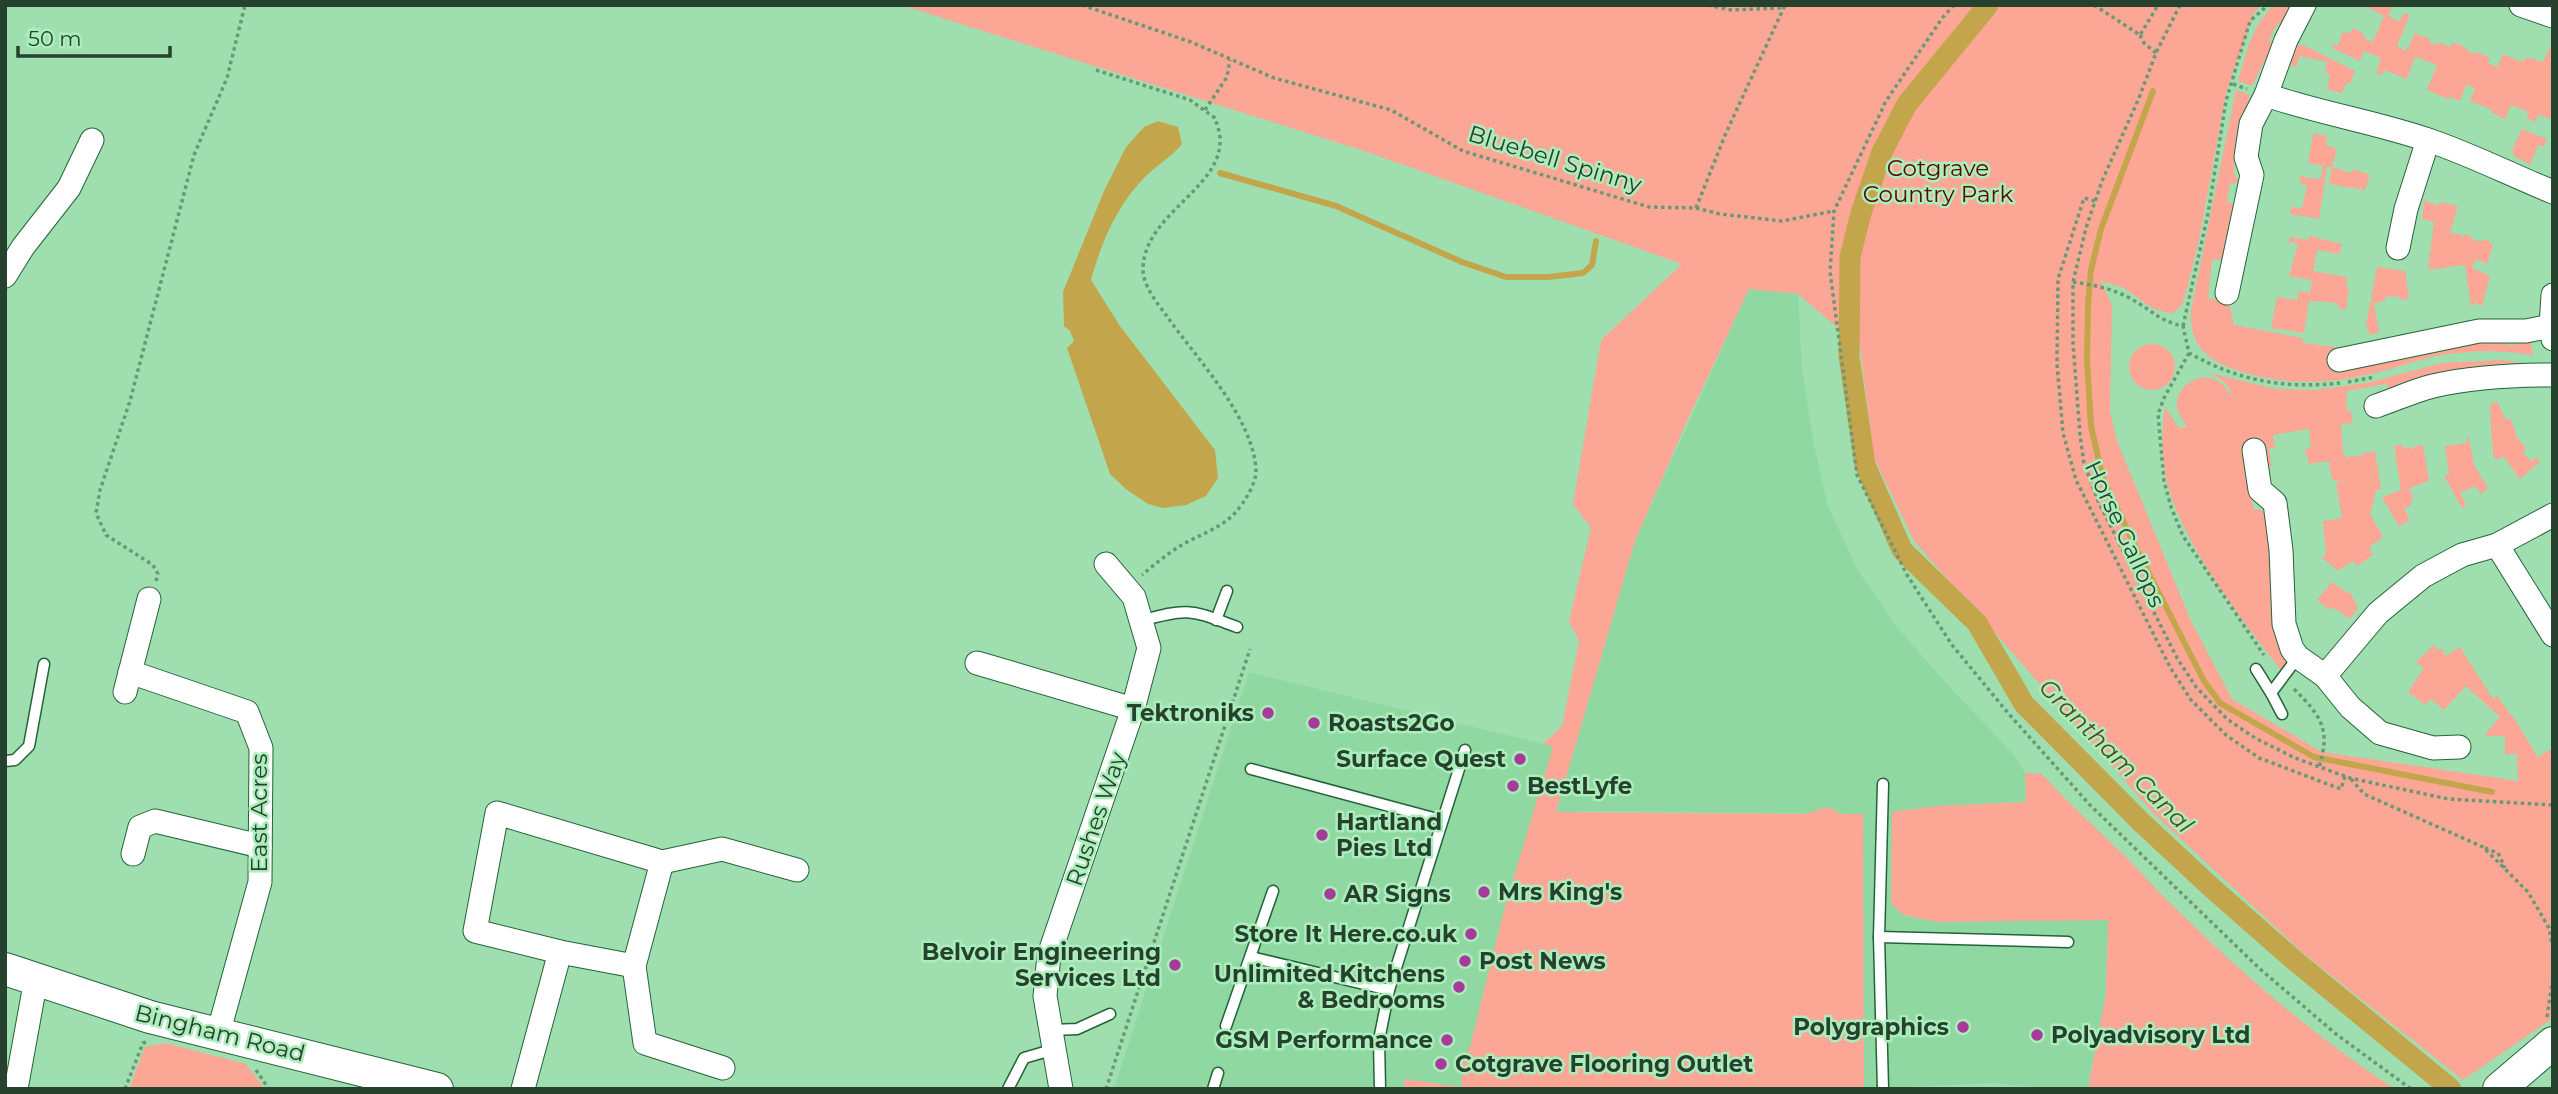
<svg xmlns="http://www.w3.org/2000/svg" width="2558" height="1094" font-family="Montserrat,sans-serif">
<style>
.built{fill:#8fd8a2}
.green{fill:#fca796}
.water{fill:#c3a64b}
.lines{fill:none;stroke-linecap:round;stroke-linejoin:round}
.stream{stroke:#c3a64b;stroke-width:6}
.canal{stroke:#c3a64b;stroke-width:21}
.lane-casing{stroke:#236339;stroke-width:13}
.street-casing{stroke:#236339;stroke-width:25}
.secondary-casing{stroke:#236339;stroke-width:34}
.path{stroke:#699874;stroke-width:3.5;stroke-dasharray:3.5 3.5;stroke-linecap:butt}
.lane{stroke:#fff;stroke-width:10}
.street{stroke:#fff;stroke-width:23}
.secondary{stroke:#fff;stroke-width:32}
.poi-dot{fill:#a63b9c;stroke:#abedbb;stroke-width:2.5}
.labels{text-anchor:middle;stroke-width:5;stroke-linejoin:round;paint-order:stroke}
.street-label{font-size:23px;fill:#26412d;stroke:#abedbb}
.park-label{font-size:23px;fill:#5a0600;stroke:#abedbb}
.poi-label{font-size:23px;font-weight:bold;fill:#26412d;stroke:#abedbb;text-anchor:start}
.water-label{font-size:24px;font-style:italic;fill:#564a23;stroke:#abedbb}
</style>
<rect width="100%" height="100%" fill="#9fdfaf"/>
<path class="built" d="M1749,289L1798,294L1802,370L1814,445L1828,506L1857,569L1896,626L1945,682L2014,755L2025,773L2027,802L1938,806L1903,915L1937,922L2109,920L2106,993L2088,1089H2053L1994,1083L1864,1089L1862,814L1580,811L1474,1089H1114L1249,672L1543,744L1573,753L1635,541Z"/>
<g class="green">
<path d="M901,5H2262L2254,13L2226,93L2199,240L2188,285L2182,305L2172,314L2152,308L2124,288L2101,281L2112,306L2110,411L2117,441L2191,621L2232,699L2322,752L2518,781L2517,754H2505V736H2486V733L2500,717L2466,686L2444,710L2431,699L2425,705L2408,692L2424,668L2416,662L2434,645L2437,650L2441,648L2446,656L2460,647L2493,699L2497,696L2511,715H2512L2538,757L2553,748V1018L2463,1080L2304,954L2153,813L1914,541L1874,458L1860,347L1798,294L1749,289L1688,419L1635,541L1556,812L1805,814L1824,808H1831L1841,814H1863L1864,1089H1404L1405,1079L1461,1087L1463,1058L1470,1047L1505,906L1553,747L1543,744L1562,726L1579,641L1569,621L1591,528L1573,504L1601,340L1682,264L1364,151Z"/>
<path d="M2274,5H2294L2284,26L2277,24L2269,40L2273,44L2252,86L2238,81C2246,54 2252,25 2274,5Z"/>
<path d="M2363,5H2388L2392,7L2388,16L2399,21L2404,13L2410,15L2397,46L2406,51L2415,33L2430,39L2429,42L2436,45L2438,42L2450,47L2453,42L2467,48V51L2476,54L2477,52L2490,58L2488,63L2497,67L2503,54L2523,62L2526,57L2543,62L2550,47L2553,53V114L2551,119L2539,114L2535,122L2526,118L2529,112L2511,105L2505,119L2492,113V110L2470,101L2475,88L2466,85L2460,101L2450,97L2448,99L2427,90L2437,65L2415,57L2407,79L2384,70L2382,75L2376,73L2381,58L2364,51L2360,61L2332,48L2334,44L2338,45L2343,32L2350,33L2353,28L2363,33L2365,39L2373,42L2384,16Z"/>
<path d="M2294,45H2303L2355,71L2350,84L2347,83L2341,93L2327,89L2330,76L2325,71L2327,62L2300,56L2296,67L2287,65L2293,54L2289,50Z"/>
<path d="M2236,90L2250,95L2234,159V173L2240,184L2230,183L2227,202L2237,205L2225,260H2212L2208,298L2229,303L2234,325L2303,338V343L2341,348L2363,367L2433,350L2439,352L2462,343L2505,340L2506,345L2518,344V338L2530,337L2533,355C2509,351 2482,350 2458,353C2427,355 2400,368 2370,374C2322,386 2274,385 2228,367C2202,357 2189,339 2191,310Z"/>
<path d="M2522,129L2547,139L2544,147L2538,145L2530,165L2513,155V148Z"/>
<path d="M2313,134L2325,135L2327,139L2326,145L2337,149L2332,167L2351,173L2353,169L2370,175L2365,190L2329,184L2332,167H2327L2319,219L2290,214L2291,207L2302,208L2307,185L2301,184L2299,176L2317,179L2321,178L2323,166L2308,163Z"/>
<path d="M2424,200L2438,206L2440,202L2458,206L2450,233L2461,234V237L2467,234L2476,241L2487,240L2493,245L2487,264L2476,259L2472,268L2490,276L2482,306L2476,303L2471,306L2465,265L2428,270L2434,222L2422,219Z"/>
<path d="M2309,236L2342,244L2339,254L2317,250L2313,271L2347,277L2346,287L2349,288L2346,310L2340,309L2337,303L2309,301L2304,333L2271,328L2277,297L2297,300L2299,291L2310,293L2312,280L2289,276L2298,244L2292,242L2289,245L2290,237L2308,240Z"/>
<path d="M2377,267L2405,271L2409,299L2401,300L2397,296L2385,297V301L2374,303L2379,332L2370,335L2366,325Z"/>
<circle cx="2152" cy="367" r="23"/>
<path d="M2502,360L2536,365L2523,369L2521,363H2511L2510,368L2392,390L2385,384L2346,391L2347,410L2351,412L2353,423L2341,424L2343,453L2346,457L2364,455V453L2375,451L2381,489L2376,490L2370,514L2383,537L2369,547L2373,555L2357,566L2353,561L2338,571L2321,557L2326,555L2323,521L2342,518L2336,482L2345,481L2332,480L2329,461L2309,464L2305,450L2311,447L2309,429L2273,435L2275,448L2269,449L2272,467L2266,464L2259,449L2242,451L2254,510L2259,509L2266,514L2289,660L2281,670C2241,619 2183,545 2167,482C2162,460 2161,429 2165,407L2179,428L2187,427C2184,421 2178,415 2177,407C2175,384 2203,369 2221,383C2225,386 2228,392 2231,396C2231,385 2219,378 2210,373L2276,389L2314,390L2367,383L2442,363Z"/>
<path d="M2497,401L2506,420L2511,419L2517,438L2526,448L2523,453L2531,461L2536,457L2540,462L2520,479L2503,456L2496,460L2493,455L2490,409L2491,404Z"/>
<path d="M2466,438H2469L2474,465L2488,488L2481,494L2475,486L2460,493L2466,505L2462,508L2444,476L2449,474L2445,446L2467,443Z"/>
<path d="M2402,445L2404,448L2410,447L2411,449L2415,448V446L2423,445L2429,481L2409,488L2413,496L2410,506L2404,509L2410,520L2399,526L2382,497L2401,490L2394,446Z"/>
<path d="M2332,582L2348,593L2350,592L2358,608L2350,619L2333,607L2330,610L2317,600Z"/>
<path d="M2025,773L2042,774C2068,803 2097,829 2125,856C2141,872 2156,890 2173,906C2241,973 2315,1037 2395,1089H2088L2106,993L2108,920L1938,922L1903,915L1891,903L1892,812L1938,806L2026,802Z"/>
<path d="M165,1043L246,1064L265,1089H129L145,1047Z"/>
</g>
<path class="water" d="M1158,121L1178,127L1182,144C1171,157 1157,165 1145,177C1117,205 1101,243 1091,280L1120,326L1215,450L1218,478L1206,496L1186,505L1163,508L1148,504L1126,489L1110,474L1067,348L1074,341L1070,331L1064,326L1063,292L1104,191L1126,147L1144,127Z"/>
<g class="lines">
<g class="stream">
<path d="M2153,91L2101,229L2091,270L2088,304L2087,361L2091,426L2103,479L2140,556L2204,681L2220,703L2314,757L2492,792"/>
<path d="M1220,173L1336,206L1462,262L1506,277H1549L1583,273L1592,265L1596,241"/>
</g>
<path class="canal" d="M1988,5L1907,104L1882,152L1861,213L1850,257L1849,356L1865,465L1902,550L1977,623L2024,704L2141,822L2212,888L2294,960L2451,1089"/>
<g class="lane-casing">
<g id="lane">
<path d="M1216,620L1227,591"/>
<path d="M1141,621C1189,607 1191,610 1237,627"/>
<path d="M2256,669L2271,693"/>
<path d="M2282,714L2271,693L2298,657"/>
<path d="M5,761L15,760L29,746L44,664"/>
<path d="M1251,769L1441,820"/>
<path d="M1879,937L2068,942"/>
<path d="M1251,957L1389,990"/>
<path d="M1226,1026L1273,891"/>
<path d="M1052,1030L1077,1029L1110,1014"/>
<path d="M1008,1089L1024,1058L1055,1049"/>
<path d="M1213,1089L1218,1073"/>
<path d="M1380,1089L1379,1040L1389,990L1465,750"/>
<path d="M1883,1089L1879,937L1883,784"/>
</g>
</g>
<g class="street-casing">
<g id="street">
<path d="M2521,5L2553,16"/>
<path d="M2266,95C2319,113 2375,122 2428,140C2470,154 2511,175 2553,192"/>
<path d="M2398,248L2406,209L2428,140"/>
<path d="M5,276L23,247L69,188L92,140"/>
<path d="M2227,293L2252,175L2246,157L2251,124L2266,95L2286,40L2304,5"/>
<path d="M2553,295L2551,326L2553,339"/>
<path d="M2339,360L2479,331H2526L2551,326"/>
<path d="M2376,406C2394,400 2413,391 2433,386C2473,377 2512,375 2553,375"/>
<path d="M2254,450L2260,490L2275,503L2281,550L2284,624L2292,649L2298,657L2325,676L2350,707L2380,733L2433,748L2459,747"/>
<path d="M2497,545L2553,635"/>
<path d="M977,663L1133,709"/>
<path d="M130,672L247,712L261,748L260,882L218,1034"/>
<path d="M2325,676L2378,613L2423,576L2462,555L2497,545L2553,515"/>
<path d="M125,692L149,599"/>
<path d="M497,813L662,862L634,966L560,952L475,931Z"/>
<path d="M133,854L140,827L155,821L260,846"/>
<path d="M662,862L722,849L797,870"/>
<path d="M634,966L645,1043L723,1068"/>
<path d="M16,1089L36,979"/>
<path d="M523,1089L560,952"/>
<path d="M1061,1089L1045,996L1049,955L1133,709L1149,648L1134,597L1106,564"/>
</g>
</g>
<g class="secondary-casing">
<g id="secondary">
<path d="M5,969L150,1017L437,1089"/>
<path d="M2499,1089L2553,1043"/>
</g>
</g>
<g class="path">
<path d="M1082,5L1191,42L1274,78L1391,110L1463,151L1649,207L1696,208L1720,214L1782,221L1834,211"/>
<path d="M1708,5L1731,10L1782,8"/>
<path d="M1954,5L1943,17L1886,101L1834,211L1830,272L1857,475L1907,575L1952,645L2008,713L2089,804L2260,969L2336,1034L2411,1089"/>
<path d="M2094,5L2140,35L2158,5"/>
<path d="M2180,5L2156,53L2139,98L2102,181L2086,228L2073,282V343L2080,435L2084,463L2098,501L2177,658L2196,687L2227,719L2255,738L2295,758L2350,778L2448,799L2553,805"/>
<path d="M2140,35L2144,43L2156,53"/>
<path d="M1096,70L1190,100L1215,118C1217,125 1220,132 1220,139C1222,189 1145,213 1143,268C1142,284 1157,303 1166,315C1196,358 1254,418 1256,471C1256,484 1244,503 1235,513C1220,529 1198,535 1180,546C1167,554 1154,565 1142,575"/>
<path d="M2233,84L2247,89"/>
<path d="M1205,110L1227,77L1230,60"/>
<path d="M2095,201L2084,198L2058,279L2057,364L2063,433L2076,480L2170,667L2191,700L2226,735L2259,758L2341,789L2345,776"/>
<path d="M1696,208L1726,133L1785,5"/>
<path d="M2073,282C2094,285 2115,289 2133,300C2153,311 2159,321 2183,326L2189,353C2239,381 2284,389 2340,383"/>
<path d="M2183,326L2208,214L2226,101L2250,21L2268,5"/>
<path d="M2189,353L2164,398L2158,414L2164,481L2171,507L2183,536L2264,655"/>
<path d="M2348,382L2375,377"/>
<path d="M156,581L158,574L153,565L106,535L96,513L100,490L130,401L194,155L227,78L245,5"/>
<path d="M2294,689C2321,716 2331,729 2319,767"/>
<path d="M2351,779L2364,794L2483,847L2528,892L2549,928L2553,949"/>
<path d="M2485,848L2498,853L2505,868"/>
<path d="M2547,1017L2553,977"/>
<path d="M256,1070L269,1089"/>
<path d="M125,1089L143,1043L147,1042"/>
<path d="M1106,1089L1250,649"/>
</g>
<use href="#lane" class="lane"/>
<use href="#street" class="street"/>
<use href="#secondary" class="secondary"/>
</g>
<g class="poi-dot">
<circle cx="1268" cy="713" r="7"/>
<circle cx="1314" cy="723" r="7"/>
<circle cx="1520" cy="759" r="7"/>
<circle cx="1513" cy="786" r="7"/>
<circle cx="1322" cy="835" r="7"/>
<circle cx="1484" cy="892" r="7"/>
<circle cx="1330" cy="894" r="7"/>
<circle cx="1471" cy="934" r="7"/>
<circle cx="1465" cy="961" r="7"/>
<circle cx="1175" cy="965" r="7"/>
<circle cx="1459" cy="987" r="7"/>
<circle cx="1963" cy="1027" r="7"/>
<circle cx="2037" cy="1035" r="7"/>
<circle cx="1447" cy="1040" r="7"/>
<circle cx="1441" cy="1064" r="7"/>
</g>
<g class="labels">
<g class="street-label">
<text transform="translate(1555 159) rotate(17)" y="8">Bluebell Spinny</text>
<text transform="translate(2125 534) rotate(65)" y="8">Horse Gallops</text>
<text transform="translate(259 813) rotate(-90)" y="8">East Acres</text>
<text transform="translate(1096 819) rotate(-71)" y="8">Rushes Way</text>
<text transform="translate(220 1033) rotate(14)" y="8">Bingham Road</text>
</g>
<g class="park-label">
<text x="1938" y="176">Cotgrave<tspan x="1938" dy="26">Country Park</tspan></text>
</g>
<g class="poi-label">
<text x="1254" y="721" text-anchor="end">Tektroniks</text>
<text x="1328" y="731">Roasts2Go</text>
<text x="1506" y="767" text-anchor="end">Surface Quest</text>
<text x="1527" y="794">BestLyfe</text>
<text x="1336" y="830">Hartland<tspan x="1336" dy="26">Pies Ltd</tspan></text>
<text x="1498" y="900">Mrs King's</text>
<text x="1344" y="902">AR Signs</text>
<text x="1457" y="942" text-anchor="end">Store It Here.co.uk</text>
<text x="1161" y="960" text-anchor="end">Belvoir Engineering<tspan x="1161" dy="26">Services Ltd</tspan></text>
<text x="1479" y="969">Post News</text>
<text x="1445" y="982" text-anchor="end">Unlimited Kitchens<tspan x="1445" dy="26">&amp; Bedrooms</tspan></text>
<text x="1949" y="1035" text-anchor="end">Polygraphics</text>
<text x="2051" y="1043">Polyadvisory Ltd</text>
<text x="1433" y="1048" text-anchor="end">GSM Performance</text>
<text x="1455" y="1072">Cotgrave Flooring Outlet</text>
</g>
<g class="water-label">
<text transform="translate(2116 756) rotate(45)" y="8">Grantham Canal</text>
</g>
</g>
<rect width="2558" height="1094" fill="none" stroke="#26412d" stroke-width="14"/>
<path d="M18 46v10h152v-10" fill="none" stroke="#26412d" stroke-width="3.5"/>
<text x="28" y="46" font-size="21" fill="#26412d" stroke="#abedbb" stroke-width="5" paint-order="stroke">50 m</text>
</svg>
